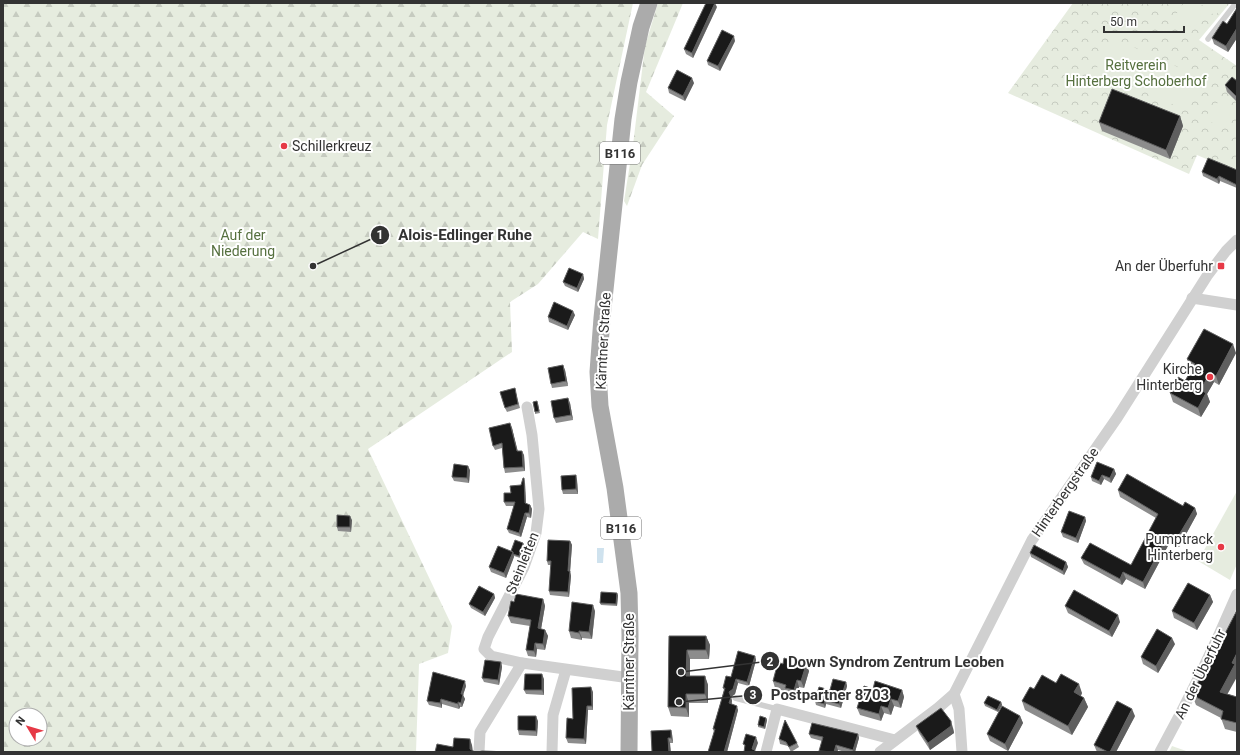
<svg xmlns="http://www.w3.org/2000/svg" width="1240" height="755" font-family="Roboto,sans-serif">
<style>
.grass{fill:url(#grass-tufts)}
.forest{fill:url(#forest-firs);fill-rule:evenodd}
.park{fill:url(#park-crowns)}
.pitch{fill:#e6ecdf}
.water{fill:#cfe2ee}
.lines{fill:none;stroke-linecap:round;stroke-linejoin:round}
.lane{stroke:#d0d0d0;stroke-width:5.5}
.street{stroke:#d0d0d0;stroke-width:11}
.primary{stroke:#ababab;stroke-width:17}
.wall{fill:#8c8c8c}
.shaded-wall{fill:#5f5f5f}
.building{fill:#1a1a1a;stroke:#5f5f5f}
.poi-dot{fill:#e63946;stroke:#fff;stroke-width:1.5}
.labels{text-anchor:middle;stroke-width:4;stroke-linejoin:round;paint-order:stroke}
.shield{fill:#fff;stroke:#707070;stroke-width:1}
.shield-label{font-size:13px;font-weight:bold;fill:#333}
.park-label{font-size:14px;fill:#56703f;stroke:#fff}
.poi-label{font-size:14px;fill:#333;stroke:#fff;text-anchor:end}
.street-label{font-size:14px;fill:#333;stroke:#fff}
.leader{fill:none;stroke:#333;stroke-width:1.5}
.callout-dot{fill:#333;stroke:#fff;stroke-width:1.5}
.mark-label{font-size:12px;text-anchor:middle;font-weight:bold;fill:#fff}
.callout-label{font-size:15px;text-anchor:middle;font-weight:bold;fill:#333;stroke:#fff;stroke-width:4;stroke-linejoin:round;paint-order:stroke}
</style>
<defs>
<pattern id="grass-tufts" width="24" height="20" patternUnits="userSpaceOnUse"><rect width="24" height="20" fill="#e6ecdf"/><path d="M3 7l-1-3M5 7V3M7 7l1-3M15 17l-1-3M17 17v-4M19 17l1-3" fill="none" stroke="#c6cbc0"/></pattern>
<pattern id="forest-firs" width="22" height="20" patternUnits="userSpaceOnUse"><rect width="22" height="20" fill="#e6ecdf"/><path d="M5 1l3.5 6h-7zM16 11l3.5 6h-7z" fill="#c6cbc0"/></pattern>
<pattern id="park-crowns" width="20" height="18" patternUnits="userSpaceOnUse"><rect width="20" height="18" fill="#e6ecdf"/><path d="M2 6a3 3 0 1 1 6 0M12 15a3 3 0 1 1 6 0" fill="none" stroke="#c6cbc0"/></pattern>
</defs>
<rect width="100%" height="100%" fill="#fff"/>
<path class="grass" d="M1172,746L1189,752H1169Z"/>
<g class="forest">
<path d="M3,3H633L607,125L598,239L583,232L538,284L510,302L512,352L368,449L452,626L448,653L419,664L416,752H3ZM16,715H40V739H16Z"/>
<path d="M658,3H683L646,92L674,116L642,165L627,206L624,201L633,145L645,46Z"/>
</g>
<path class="park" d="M1073,3H1230L1199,40L1237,66V172L1197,155L1189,174L1008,93Z"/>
<g class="pitch">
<circle cx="1189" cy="15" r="12"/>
<path d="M1200,3H1226L1215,16Z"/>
<path d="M1111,37L1202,78L1188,111L1096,70Z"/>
<circle cx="1219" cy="114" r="11"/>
<path d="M1237,491V564L1230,580L1198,561Z"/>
</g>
<path class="water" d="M597,548H604L603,563H597Z"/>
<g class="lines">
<g class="lane">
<path d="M1208,39L1236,3"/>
<path d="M735,698L777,709"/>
</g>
<g class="street">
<path d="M1192,298L1237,305"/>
<path d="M522,663L630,678"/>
<path d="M954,694L959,709L962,752"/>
<path d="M479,752L480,732L522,663L491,656L484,649L488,637L524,567L536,533L539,509L532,435L527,407"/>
<path d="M552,752L553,715L566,670"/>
<path d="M766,752L777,709L895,740"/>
<path d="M880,752L938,708L954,694L1032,540L1117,418L1207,276L1226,251L1237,240"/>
<path d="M1160,752C1188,701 1214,648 1237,594"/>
</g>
<path class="primary" d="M629,752L630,635L629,593L615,488L600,406L598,372L602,318L623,119L629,82L641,27L649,3"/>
</g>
<g class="wall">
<path d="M717,7L693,58L686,54L684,49Z"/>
<path d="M1237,8V38L1228,52L1214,44L1212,38L1227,24Z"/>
<path d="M735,41L720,71L708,65L707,61Z"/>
<path d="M1237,81V102L1227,92L1225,85Z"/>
<path d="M694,83L685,101L669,93L668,88Z"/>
<path d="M1180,116L1183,126L1170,159L1102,131L1099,122Z"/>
<path d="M1237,170V188L1220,181L1219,184L1203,176L1202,172Z"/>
<path d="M583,274L584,279L578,292L565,286L563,282Z"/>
<path d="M575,315L568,330L549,322L548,317Z"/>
<path d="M1236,353L1219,385L1214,382L1207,394L1210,402L1201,417L1173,402L1170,393L1185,381L1192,369H1190L1187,359Z"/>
<path d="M565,370L568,386L552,388L551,384Z"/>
<path d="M516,393L520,408L507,412L505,408Z"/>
<path d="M570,403L573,420L556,423L554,418Z"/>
<path d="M538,404L540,413L535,414V412Z"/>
<path d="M512,428L517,451L524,455L525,471L505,473L504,468L502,448L495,450L493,446Z"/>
<path d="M1114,469L1116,474L1111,483L1104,479L1101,485L1092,481L1091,477Z"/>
<path d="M470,470L469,483L454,481L452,477Z"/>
<path d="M577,480L578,494H563L562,490Z"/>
<path d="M525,483L526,504L530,505L532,509L531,518L527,517L521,537L509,533L507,529L514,506H506L504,502L511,493L521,485Z"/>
<path d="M1118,490L1183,506L1195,508L1197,514L1179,547L1170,542L1145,589L1126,579L1122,585L1084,564L1081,558L1131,565L1156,518L1120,497Z"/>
<path d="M1085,517L1086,521L1078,543L1063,537L1061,532Z"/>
<path d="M352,520L351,532L338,531L337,527Z"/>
<path d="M570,541L572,545L570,572L571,576L569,597L550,595L549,591L551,565H548L547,561Z"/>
<path d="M523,543L524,545L520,558L514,556L506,578L491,572L489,567Z"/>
<path d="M1030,553L1066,562L1068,567L1064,575L1031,557Z"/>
<path d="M494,594L495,598L485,616L471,608L469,604Z"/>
<path d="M618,595L617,606L601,605L600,603Z"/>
<path d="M1210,595L1213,602L1197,630L1174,618L1172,611Z"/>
<path d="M543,599L545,606L541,629L545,630L548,636L545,650L537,649L536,657L528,656L526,650L530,626L511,623L508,616L514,602Z"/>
<path d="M1065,606L1120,622L1112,637L1068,613Z"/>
<path d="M595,611L592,639L582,638V640L571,638L569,631Z"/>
<path d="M669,636H706L710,645L709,659H690V676H705L708,685V703H689V717L671,716L668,707Z"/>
<path d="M1175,644L1158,673L1143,664L1141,657Z"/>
<path d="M755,656L756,660L749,686L738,683L735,694L731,697L732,701V704L738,710L727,752H708L714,732L713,729L724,690L723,688L731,677Z"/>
<path d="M501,662L502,667L499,685L484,682L482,678Z"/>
<path d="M783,664L806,665L809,671L804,688L799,687L796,697L788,694L787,692L775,688L773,681Z"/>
<path d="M544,679V695L526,694L524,690Z"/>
<path d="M846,682L847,686L841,708L826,704L825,708L816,705L815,701L830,690Z"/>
<path d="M1056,683L1082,693L1081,696L1084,698L1088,707L1072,735L1025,710L1022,701L1034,689Z"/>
<path d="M466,686L463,695L465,699L462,707H460L459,709L442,704V708L429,705L427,701Z"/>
<path d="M873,689L902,690L904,697L901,708L894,706L891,715L884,713L881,721L860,715L857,708Z"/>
<path d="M593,692V710H588L586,744L568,743L566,738L573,719Z"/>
<path d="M1228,694L1237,697V732L1225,729L1221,718L1196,705L1192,695Z"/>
<path d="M1001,702L1002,705L998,712L985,706L984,703Z"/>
<path d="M1020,716L1023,723L1008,751L990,741L987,734Z"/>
<path d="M1135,716L1116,752H1097L1094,745Z"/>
<path d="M766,718L767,720L765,729L758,727V725Z"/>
<path d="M538,721L537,736L519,735L518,730Z"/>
<path d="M916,726L953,728L954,733L930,750L919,733Z"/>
<path d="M671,730L672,734L673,743H670L652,752Z"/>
<path d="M809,734H858L859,738L855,752H845L838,750L837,752H820L822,741L811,738Z"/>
<path d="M779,739L797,743L799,747L791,752L788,746L780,744Z"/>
</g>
<g class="shaded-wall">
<path d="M715,3L717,7L693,58L692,53Z"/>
<path d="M1237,28V38L1228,52L1226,46Z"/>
<path d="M734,36L735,41L720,71L718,66Z"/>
<path d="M692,78L694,83L685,101L683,96Z"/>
<path d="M1180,116L1183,126L1170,159L1166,150Z"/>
<path d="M1219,176L1220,181L1219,184L1217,179Z"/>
<path d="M583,274L584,279L578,292L577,288Z"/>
<path d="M573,311L575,315L568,330L567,326Z"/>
<path d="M1233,344L1236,353L1219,385L1216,376Z"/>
<path d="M563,365L565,370L568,386L566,381Z"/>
<path d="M1210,372L1214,382L1207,394L1210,402L1201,417L1198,408L1201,390Z"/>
<path d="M568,398L570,403L573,420L571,415Z"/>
<path d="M510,423L512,428L519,456L517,451Z"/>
<path d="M522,451L524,455L525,471L523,467Z"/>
<path d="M468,466L470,470L469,483L467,478Z"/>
<path d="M1114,469L1116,474L1111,483L1110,478Z"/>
<path d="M576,475L577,480L578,494L576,489Z"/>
<path d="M1102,475L1104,479L1101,485L1099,481Z"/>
<path d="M524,478L525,483L526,507L525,503Z"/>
<path d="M530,505L532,509L531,518L529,513Z"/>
<path d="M1195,508L1197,514L1179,547L1176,540Z"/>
<path d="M525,513L527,517L521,537L519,533Z"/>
<path d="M350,516L352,520L351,532L350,527Z"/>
<path d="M1085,517L1086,521L1078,543L1076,538Z"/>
<path d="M1168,535L1170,542L1145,589L1143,582Z"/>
<path d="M570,541L572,545L570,572L571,576L569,597L568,592Z"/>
<path d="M523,543L524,545L520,558L519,556Z"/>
<path d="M513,552L514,557L506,578L504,573Z"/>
<path d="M1066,562L1068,567L1064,575L1063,571Z"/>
<path d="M1123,572L1126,579L1122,585L1120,579Z"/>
<path d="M617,593L618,595L617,606L616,604Z"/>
<path d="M494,594L495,598L485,616L483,612Z"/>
<path d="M1210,595L1213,602L1197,630L1194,623Z"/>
<path d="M543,599L545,606L540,635L538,628Z"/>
<path d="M593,605L595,611L592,639L589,632Z"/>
<path d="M1118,615L1120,622L1112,637L1109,631Z"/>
<path d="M545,630L548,636L545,650L543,644Z"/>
<path d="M579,631L582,638V640L579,633Z"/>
<path d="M706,636L710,645L709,659L706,650Z"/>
<path d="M1172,638L1175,644L1158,673L1156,666Z"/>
<path d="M535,643L537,649L536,657L534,651Z"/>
<path d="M687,650L690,659V685L686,676Z"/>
<path d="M1237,653V677L1223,702L1220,692L1232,663Z"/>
<path d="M755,656L756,660L749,686L747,682Z"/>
<path d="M501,662L502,667L499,685L498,680Z"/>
<path d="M806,665L809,671L804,688L801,681Z"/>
<path d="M542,674L544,679V695L542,690Z"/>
<path d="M705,676L708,685V703L705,694Z"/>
<path d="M736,679L738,683L735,694L731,697L732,701L730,708L729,703V692Z"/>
<path d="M797,680L799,687L796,697L794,690Z"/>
<path d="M465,681L466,686L463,695L465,699L462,707L461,703V694Z"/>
<path d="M846,682L847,686L841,708L839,704Z"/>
<path d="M1079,684L1082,693L1078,701L1074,692Z"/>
<path d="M591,687L593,692V710L592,706Z"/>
<path d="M902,690L904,697L901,708L898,701Z"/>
<path d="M686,694L689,703V717L686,708Z"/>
<path d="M1084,698L1088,707L1072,735L1068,726Z"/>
<path d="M441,699L442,704V708L440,703Z"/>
<path d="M891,699L894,706L891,715L888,708Z"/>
<path d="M825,700L826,704L825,708L824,704Z"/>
<path d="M458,702L460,707L459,709L458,704Z"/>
<path d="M1001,702L1002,705L998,712L997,710Z"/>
<path d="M587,706L588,710L586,744L584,739Z"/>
<path d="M737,706L738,710L727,752H724Z"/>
<path d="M881,706L884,713L881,721L879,714Z"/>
<path d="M1132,709L1135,716L1116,752H1110Z"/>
<path d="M536,716L538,721L537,736L536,731Z"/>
<path d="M1020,716L1023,723L1008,751L1005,744Z"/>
<path d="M766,718L767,720L765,729L764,727Z"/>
<path d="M951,721L953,728L954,733L930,750L928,743Z"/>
<path d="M671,730L672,734L673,743L671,738Z"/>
<path d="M858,734L859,738L855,752H853V750Z"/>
<path d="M756,737L758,743L755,751L756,752H753L752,749Z"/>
<path d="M668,738L670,743L671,752H669Z"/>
<path d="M470,739L472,745L473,752L470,749Z"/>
<path d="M836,745L838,750L837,752H834Z"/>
</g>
<g class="building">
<path d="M706,3H715L692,53L684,49Z"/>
<path d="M1237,8V28L1226,46L1212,38L1223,21L1227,24Z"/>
<path d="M722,30L734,36L718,66L707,61Z"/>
<path d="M677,70L692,78L683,96L668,88Z"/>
<path d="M1232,77L1237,81V97L1225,85Z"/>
<path d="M1112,89L1180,116L1166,150L1099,122Z"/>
<path d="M1208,158L1237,170V185L1219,176L1217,179L1202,172Z"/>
<path d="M569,268L583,274L577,288L563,282Z"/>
<path d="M554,302L573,311L567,326L548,317Z"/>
<path d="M1204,329L1233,344L1216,376L1210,372L1201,390L1206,393L1198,408L1170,393L1178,377L1185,381L1195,364L1187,359Z"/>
<path d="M563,365L566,381L551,384L548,368Z"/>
<path d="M515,388L518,404L505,408L500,392Z"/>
<path d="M568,398L571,415L554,418L551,401Z"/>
<path d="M537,401L539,411L535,412L533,402Z"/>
<path d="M510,423L517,451H522L523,467L504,468L502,443L493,446L489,428Z"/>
<path d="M1097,462L1114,469L1110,478L1102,475L1099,481L1091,477Z"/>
<path d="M454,464L468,466L467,478L452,477Z"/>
<path d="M1127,474L1183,506L1185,502L1195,508L1176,540L1168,535L1143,582L1123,572L1120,579L1081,558L1090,543L1131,565L1158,514L1118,490Z"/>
<path d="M576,475V489L562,490L561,476Z"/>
<path d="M523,478H524L525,503L530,505L529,513H525L519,533L507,529L515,502H504V493H511L510,486L521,485Z"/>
<path d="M1069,511L1085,517L1076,538L1061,532Z"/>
<path d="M337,515L350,516V527H337Z"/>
<path d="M515,540L523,543L519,556L513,554V552L511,551Z"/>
<path d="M548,540L570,541L568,571H570L568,592L549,591L551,561H547Z"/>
<path d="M1034,545L1066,562L1063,571L1030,553Z"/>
<path d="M498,546L513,552L504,573L489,567Z"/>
<path d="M1188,583L1210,595L1194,623L1172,611Z"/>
<path d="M479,586L494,594L483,612L469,604Z"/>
<path d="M1074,590L1118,615L1109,631L1065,606Z"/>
<path d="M601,592L617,593L616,604L600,603Z"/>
<path d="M516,594L543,599L538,628L545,630L543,644L535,643L534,651L526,650L531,620L508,616L511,601L514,602Z"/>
<path d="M572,602L593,605L589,632L579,631V633L569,631Z"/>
<path d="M1237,610V653L1232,663L1235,664L1220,692L1237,697V723L1221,719L1223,711L1192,695L1204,670L1206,671Z"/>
<path d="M1157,629L1172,638L1156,666L1141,657Z"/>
<path d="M669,636H706V650H687L686,676H705V694H686V708L668,707Z"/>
<path d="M738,651L755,656L747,682L736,679L733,689L729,692L731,697L729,703L737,706L724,752H708L715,729H713L725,688H723L726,676L731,677Z"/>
<path d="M784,658L806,665L801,681L797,680L794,690L785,688L786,685L773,681L778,662L783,664Z"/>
<path d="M485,660L501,662L498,680L482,678Z"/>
<path d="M433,672L465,681L461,694H463L461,703L458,702V704L441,699L440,703L427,701Z"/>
<path d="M525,674H542V690H524Z"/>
<path d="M1061,674L1079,684L1074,692L1084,698L1068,726L1022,701L1030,687L1034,689L1042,675L1056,683Z"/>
<path d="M833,679L846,682L839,704L825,700L824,704L815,701L819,687L830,690Z"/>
<path d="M875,681L902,690L898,701L891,699L888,708L881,706L879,714L857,708L864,686L873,689Z"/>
<path d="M591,687L592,706H587L584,739L566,738L567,718L573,719L572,688Z"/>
<path d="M988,696L1001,702L997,710L984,703Z"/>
<path d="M1117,701L1132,709L1110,752H1108L1094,745Z"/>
<path d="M1002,706L1020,716L1005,744L987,734Z"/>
<path d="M941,708L951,721V726L928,743L916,726Z"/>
<path d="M518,716H536V731L518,730Z"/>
<path d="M760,716L766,718L764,727L758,725Z"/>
<path d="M785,720L797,743L789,747L786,742L779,739Z"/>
<path d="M812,723L858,734L853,750L836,745L834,752L819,751L823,737L809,734Z"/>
<path d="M671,730V738H668L669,752H652L651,731Z"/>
<path d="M746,734L756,737L752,749L755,750L754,752H744L745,745L743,744Z"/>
<path d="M454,738L470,739V749L475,752H435L437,744L453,747Z"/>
<path d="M482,751L511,752H478Z"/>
</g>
<g class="poi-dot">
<circle cx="284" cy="146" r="4"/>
<rect x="1217" y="262" width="8" height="8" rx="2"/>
<circle cx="1210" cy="377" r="4"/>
<circle cx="1221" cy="547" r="4"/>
</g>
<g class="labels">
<g class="shield">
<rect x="600" y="142" width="40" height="22" rx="3"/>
<rect x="601" y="517" width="40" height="22" rx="3"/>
</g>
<g class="shield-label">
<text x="620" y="158">B116</text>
<text x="621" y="533">B116</text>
</g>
<g class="park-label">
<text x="1136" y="70">Reitverein<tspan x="1136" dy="16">Hinterberg Schoberhof</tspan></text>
<text x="243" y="240">Auf der<tspan x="243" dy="16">Niederung</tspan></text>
</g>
<g class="poi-label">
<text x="292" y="151" text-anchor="start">Schillerkreuz</text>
<text x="1213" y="271">An der Überfuhr</text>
<text x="1202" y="374">Kirche<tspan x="1202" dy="16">Hinterberg</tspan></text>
<text x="1213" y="544">Pumptrack<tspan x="1213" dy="16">Hinterberg</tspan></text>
</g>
<g class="street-label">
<text transform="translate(603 341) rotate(-87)" y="5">Kärntner Straße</text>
<text transform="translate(1065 492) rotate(-55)" y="5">Hinterbergstraße</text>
<text transform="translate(522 563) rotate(-68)" y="5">Steinleiten</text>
<text transform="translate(629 662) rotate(-90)" y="5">Kärntner Straße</text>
<text transform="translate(1200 674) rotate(-64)" y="5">An der Überfuhr</text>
</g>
</g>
<path class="leader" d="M313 266L380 235M681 672L770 661M679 702L753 695"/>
<g class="callout-dot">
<circle cx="313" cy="266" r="4"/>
<circle cx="681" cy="672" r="4"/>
<circle cx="679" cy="702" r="4"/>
<circle cx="380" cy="235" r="10"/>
<circle cx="770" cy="661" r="10"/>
<circle cx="753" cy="695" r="10"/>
</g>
<g class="mark-label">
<text x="380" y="239">1</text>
<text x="770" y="666">2</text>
<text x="753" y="699">3</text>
</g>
<g class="callout-label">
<text x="465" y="240">Alois-Edlinger Ruhe</text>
<text x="896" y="667">Down Syndrom Zentrum Leoben</text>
<text x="830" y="700">Postpartner 8703</text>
</g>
<rect width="1240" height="755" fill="none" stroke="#333333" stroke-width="8"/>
<g transform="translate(28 727) rotate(308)"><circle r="19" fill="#ffffff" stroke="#adadad"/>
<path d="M0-3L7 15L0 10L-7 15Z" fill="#e63946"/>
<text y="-6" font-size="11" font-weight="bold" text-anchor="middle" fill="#333333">N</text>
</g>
<path d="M1104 26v6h80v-6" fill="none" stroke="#333333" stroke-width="2"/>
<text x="1110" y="26" font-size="12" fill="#333333" stroke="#ffffff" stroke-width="3" paint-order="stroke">50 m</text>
</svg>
